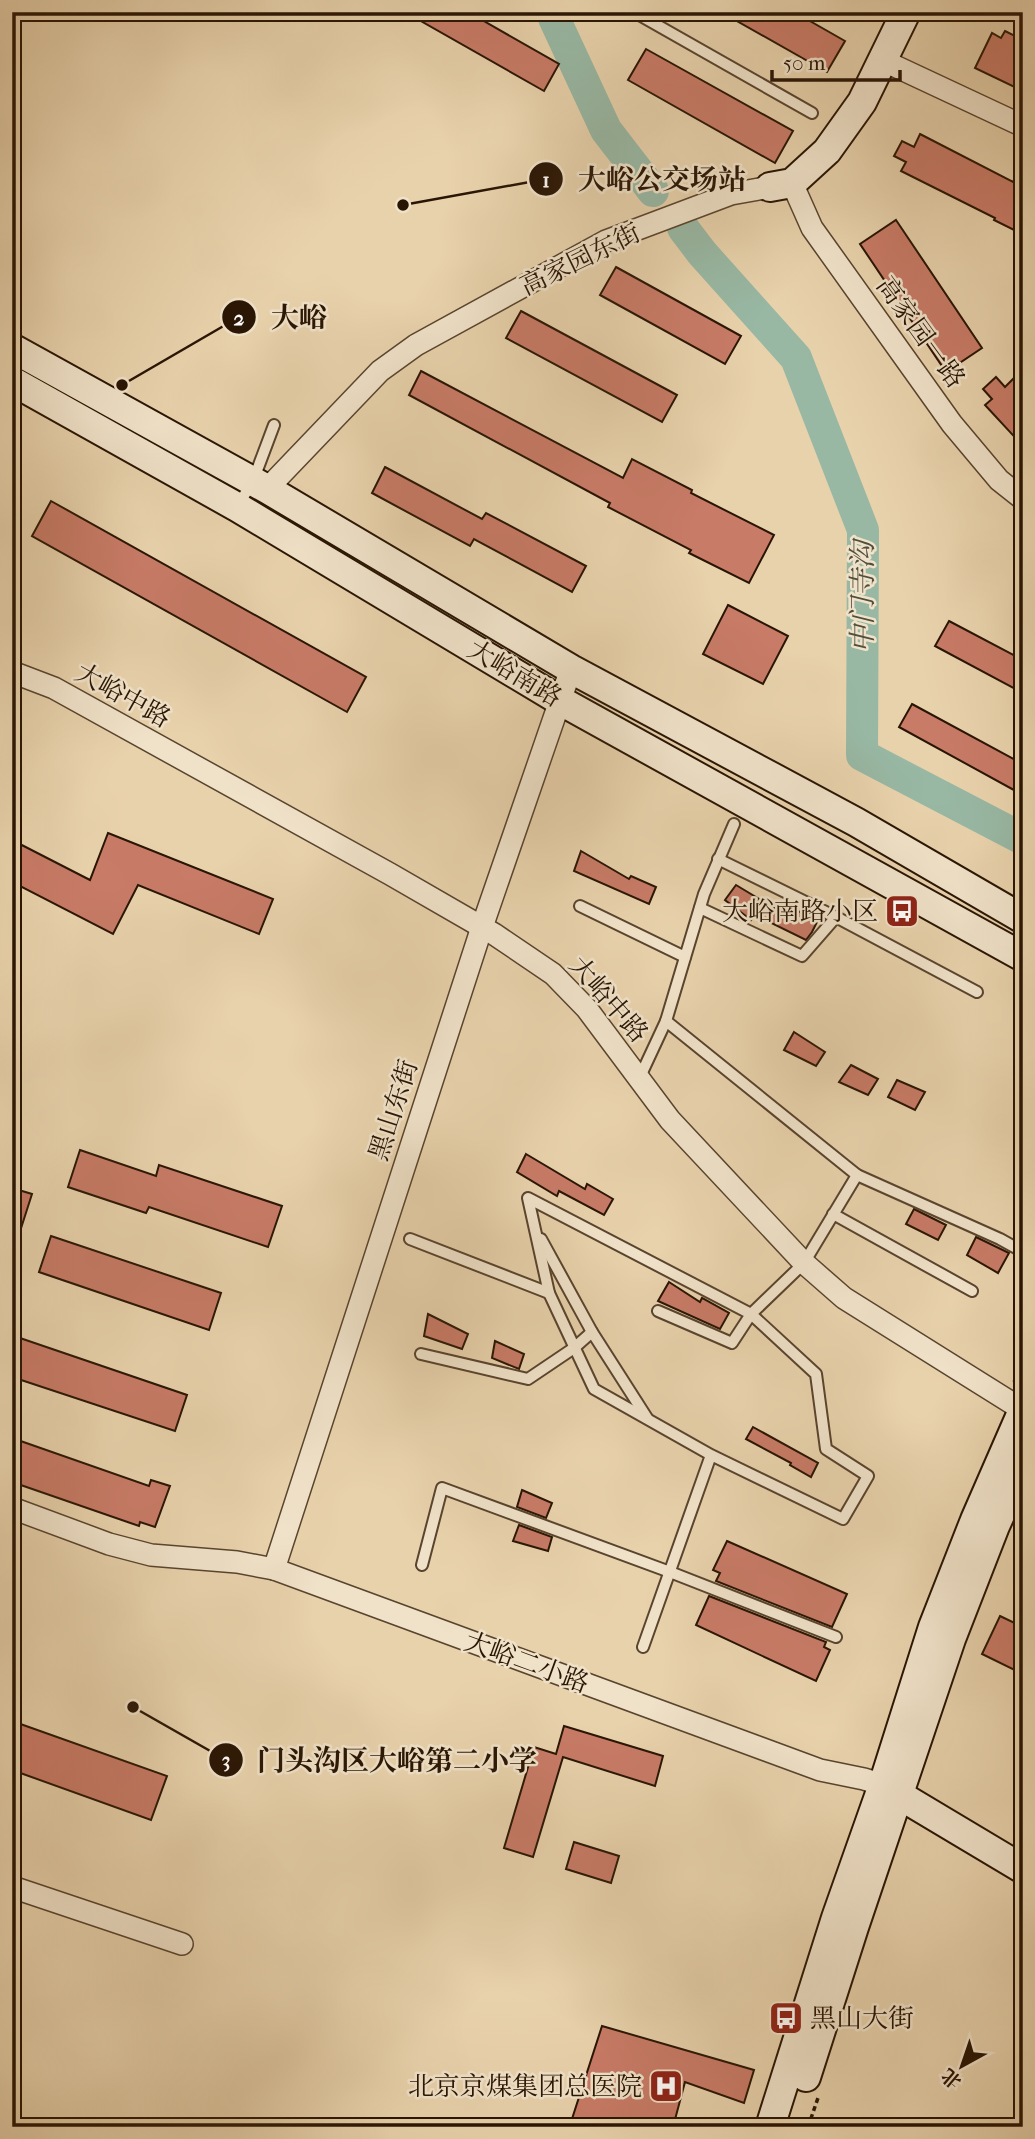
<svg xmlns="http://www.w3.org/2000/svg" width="1035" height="2139" font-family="'IM FELL French Canon','Noto Serif SC',serif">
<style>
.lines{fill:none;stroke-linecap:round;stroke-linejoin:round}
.river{stroke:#98b8a4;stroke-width:32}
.building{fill:#c87b67;stroke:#291504;stroke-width:2}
.lane-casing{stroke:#59442e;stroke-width:14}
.street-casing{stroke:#59442e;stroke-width:24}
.secondary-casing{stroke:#291504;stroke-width:32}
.path{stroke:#291504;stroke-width:3.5;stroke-dasharray:5 3.5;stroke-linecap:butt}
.lane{stroke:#f0e2c9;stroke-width:10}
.street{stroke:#f0e2c9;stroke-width:21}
.secondary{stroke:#f0e2c9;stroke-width:28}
.labels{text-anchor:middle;stroke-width:5;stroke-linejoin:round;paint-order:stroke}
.street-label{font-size:26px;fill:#291504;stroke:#f0e2c9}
.poi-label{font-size:26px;fill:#291504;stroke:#f0e2c9;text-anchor:end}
.water-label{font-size:28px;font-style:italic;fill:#504e3c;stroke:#f0e2c9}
.leader{fill:none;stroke:#291504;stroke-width:2.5}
.callout-dot{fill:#291504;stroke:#f0e2c9;stroke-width:2.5}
.mark-label{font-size:21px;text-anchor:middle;font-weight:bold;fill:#fff}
.callout-label{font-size:28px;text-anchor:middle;font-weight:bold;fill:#291504;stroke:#f0e2c9;stroke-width:5;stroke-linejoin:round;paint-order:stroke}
</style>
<rect width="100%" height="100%" fill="#e8d2ac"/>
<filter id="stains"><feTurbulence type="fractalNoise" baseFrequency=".00286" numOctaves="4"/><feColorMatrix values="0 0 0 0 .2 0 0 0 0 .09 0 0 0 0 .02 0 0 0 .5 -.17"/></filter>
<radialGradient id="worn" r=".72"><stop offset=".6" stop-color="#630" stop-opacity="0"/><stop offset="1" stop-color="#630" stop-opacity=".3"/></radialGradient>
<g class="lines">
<g class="river">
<path d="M555,12L554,18L606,130L653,191"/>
<path d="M683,228L702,253L796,358L863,530L862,755L1023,839"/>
</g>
</g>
<g class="building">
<path d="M405,12H468L559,64L544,91Z"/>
<path d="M721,12H794L845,41L827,72Z"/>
<path d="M1005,31L1023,40V91L975,68L992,33L1001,38Z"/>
<path d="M646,49L793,131L775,163L628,80Z"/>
<path d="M920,134L1013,182L1023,162V218L1016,231L994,220L995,218L901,171L906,162L894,156L902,141L914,147Z"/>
<path d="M896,220L982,348L946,372L860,244Z"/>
<path d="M616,267L741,336L725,364L600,295Z"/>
<path d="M521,311L677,395L662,422L506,338Z"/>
<path d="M421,371L623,478L632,459L692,490L691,493L774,535L749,583L689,553L691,550L608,507L610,503L409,395Z"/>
<path d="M996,377L1005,387L1015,377L1023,385V446L985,405L992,399L983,389Z"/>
<path d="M385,467L482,519L486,513L586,566L572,592L474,539L470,546L372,493Z"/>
<path d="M51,501L366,677L347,712L32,536Z"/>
<path d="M728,605L788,636L763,684L703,654Z"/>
<path d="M949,621L1023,660V693L935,646Z"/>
<path d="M912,704L1023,764V795L899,727Z"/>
<path d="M108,833L273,899L259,934L138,885L113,934L12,882V840L90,880Z"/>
<path d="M581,851L629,879L631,876L656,887L649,904L574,871Z"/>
<path d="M736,885L786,915L791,908L818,920L812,932L806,940L755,915L751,920L725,900Z"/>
<path d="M794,1032L825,1052L816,1066L784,1050Z"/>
<path d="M851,1065L878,1079L868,1095L839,1082Z"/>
<path d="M897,1080L925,1092L915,1110L888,1097Z"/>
<path d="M80,1150L156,1176L159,1165L282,1206L268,1247L149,1207L146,1213L68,1187Z"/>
<path d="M526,1154L585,1189L587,1184L613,1199L604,1215L559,1191L557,1196L517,1172Z"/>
<path d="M12,1188L32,1194L15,1247H12Z"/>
<path d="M914,1209L946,1225L938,1240L906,1224Z"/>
<path d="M51,1236L221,1293L209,1330L39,1272Z"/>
<path d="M976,1237L1009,1253L998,1273L967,1255Z"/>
<path d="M669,1282L700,1302L702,1298L729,1313L720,1329L658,1301Z"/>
<path d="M428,1314L468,1334L462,1349L424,1336Z"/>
<path d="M17,1337L187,1395L175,1431L12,1377V1351Z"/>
<path d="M495,1341L524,1354L519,1369L492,1358Z"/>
<path d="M753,1427L818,1463L811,1477L790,1465L791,1463L746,1439Z"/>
<path d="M12,1438L149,1486L151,1480L170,1486L155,1527L140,1522L139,1526L12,1482Z"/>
<path d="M522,1490L552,1503L546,1518L517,1507Z"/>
<path d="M519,1525L552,1537L548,1551L513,1541Z"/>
<path d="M727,1541L847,1594L832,1627L716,1581L720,1573L713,1570Z"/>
<path d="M709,1596L826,1642L824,1647L830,1650L816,1681L696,1625Z"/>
<path d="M1000,1616L1023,1627V1674L982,1654Z"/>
<path d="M12,1721L167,1776L151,1820L12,1770Z"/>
<path d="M564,1726L663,1756L655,1786L563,1757L533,1857L504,1848L534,1747L556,1754Z"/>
<path d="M574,1842L619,1856L611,1883L566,1869Z"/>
<path d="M602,2026L754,2070L744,2103L685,2082L673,2127H595L572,2119Z"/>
</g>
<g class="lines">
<g class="lane-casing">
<g id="lane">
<path d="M634,12L812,113"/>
<path d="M237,507L253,481L274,425"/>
<path d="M734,824L704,894L666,1021L857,1175"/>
<path d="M580,906L685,957"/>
<path d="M700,908L802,956L836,917L718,859"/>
<path d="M836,917L977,992"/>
<path d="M639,1079L666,1021"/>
<path d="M833,1214L972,1291"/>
<path d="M410,1239L549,1293"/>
<path d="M541,1239L592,1332L647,1418"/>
<path d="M658,1311L732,1343L751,1314L804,1263L857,1175L1000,1239L1020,1250"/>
<path d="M421,1354L528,1379L574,1348L592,1332"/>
<path d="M422,1565L442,1488L670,1572L836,1637"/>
<path d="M643,1647L711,1455L843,1519L868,1476L826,1449L816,1374L751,1314L528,1198L549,1293L594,1389L711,1455"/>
</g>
</g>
<g class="street-casing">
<g id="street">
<path d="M882,60L1023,126"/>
<path d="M792,183L812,228L952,424L999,480L1023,499"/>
<path d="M267,489L380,371L416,345L606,241L731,194L770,187"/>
<path d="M12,672L54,688L390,874L494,934L553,974L587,1009L670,1120L804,1263L844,1298L1023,1410"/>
<path d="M12,1508L109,1544L151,1555L237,1562L274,1569L820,1770L864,1779L883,1785"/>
<path d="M274,1569L482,927L571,669"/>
<path d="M12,1887L182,1944"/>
</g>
</g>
<g class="secondary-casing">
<g id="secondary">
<path d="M770,187L792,183L827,151L862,102L906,12"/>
<path d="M12,348L267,489L571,669L856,822L1023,919"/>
<path d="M12,381L237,507L559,700L1023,957"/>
<path d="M884,1786L1023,1869"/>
<path d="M806,2077L854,1927L951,1639L995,1526L1023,1464"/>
<path d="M770,2127L836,1918L883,1785L933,1627L975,1520L1023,1410"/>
</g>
</g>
<g class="path">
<path d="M1014,1382L1023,1365"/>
<path d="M808,2127L819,2095"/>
</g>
<use href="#lane" class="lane"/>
<use href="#street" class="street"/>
<use href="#secondary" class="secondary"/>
</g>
<defs>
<g id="bus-square" transform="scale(1.75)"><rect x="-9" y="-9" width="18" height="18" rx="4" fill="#8f2418" stroke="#f0e2c9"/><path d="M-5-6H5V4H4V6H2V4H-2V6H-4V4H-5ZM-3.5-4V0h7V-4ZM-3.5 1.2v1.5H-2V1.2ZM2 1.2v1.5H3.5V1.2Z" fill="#fff"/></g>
<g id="hospital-square" transform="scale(1.75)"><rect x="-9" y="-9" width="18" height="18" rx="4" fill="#8f2418" stroke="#f0e2c9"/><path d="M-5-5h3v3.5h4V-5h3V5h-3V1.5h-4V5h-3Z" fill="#fff"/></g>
</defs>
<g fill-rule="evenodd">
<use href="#bus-square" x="902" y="911"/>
<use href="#bus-square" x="786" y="2018"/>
<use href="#hospital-square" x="666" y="2086"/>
</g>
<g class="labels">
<g class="street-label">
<text transform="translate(580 259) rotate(-26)" y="9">高家园东街</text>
<text transform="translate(921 332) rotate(54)" y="9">高家园一路</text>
<text transform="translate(515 673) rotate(31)" y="9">大峪南路</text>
<text transform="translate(123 695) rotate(29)" y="9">大峪中路</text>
<text transform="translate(609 999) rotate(49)" y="9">大峪中路</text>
<text transform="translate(393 1110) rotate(-72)" y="9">黑山东街</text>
<text transform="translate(527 1662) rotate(20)" y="9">大峪二小路</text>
</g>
<g class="poi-label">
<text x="878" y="920">大峪南路小区</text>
<text x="810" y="2027" text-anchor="start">黑山大街</text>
<text x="642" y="2095">北京京煤集团总医院</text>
</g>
<g class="water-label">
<text transform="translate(862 597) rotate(-90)" y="10">中门寺沟</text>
</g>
</g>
<path class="leader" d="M403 205L546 179M122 385L239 317M133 1707L226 1760"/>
<g class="callout-dot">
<circle cx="403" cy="205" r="7"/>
<circle cx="122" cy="385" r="7"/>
<circle cx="133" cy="1707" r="7"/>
<circle cx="546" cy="179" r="18"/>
<circle cx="239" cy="317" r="18"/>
<circle cx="226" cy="1760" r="18"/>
</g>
<g class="mark-label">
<text x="546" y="187">1</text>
<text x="239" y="325">2</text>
<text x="226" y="1767">3</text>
</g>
<g class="callout-label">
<text x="662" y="189">大峪公交场站</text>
<text x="299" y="327">大峪</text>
<text x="397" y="1770">门头沟区大峪第二小学</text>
</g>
<rect width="1035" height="2139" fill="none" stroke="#e8d2ac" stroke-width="42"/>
<rect x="14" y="14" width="1007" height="2111" fill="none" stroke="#291504" stroke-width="3.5"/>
<rect x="21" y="21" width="993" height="2097" fill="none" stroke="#291504" stroke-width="2"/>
<g transform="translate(962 2066) rotate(220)" stroke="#f0e2c9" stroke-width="5" paint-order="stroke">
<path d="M0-5L12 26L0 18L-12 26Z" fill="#291504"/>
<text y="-10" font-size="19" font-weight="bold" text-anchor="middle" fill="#291504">北</text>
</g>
<path d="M772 70v10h128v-10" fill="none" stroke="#291504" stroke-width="3.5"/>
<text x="783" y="70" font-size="21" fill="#291504" stroke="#f0e2c9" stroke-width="5" paint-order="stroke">50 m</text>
<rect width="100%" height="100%" filter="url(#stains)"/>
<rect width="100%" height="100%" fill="url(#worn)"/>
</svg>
